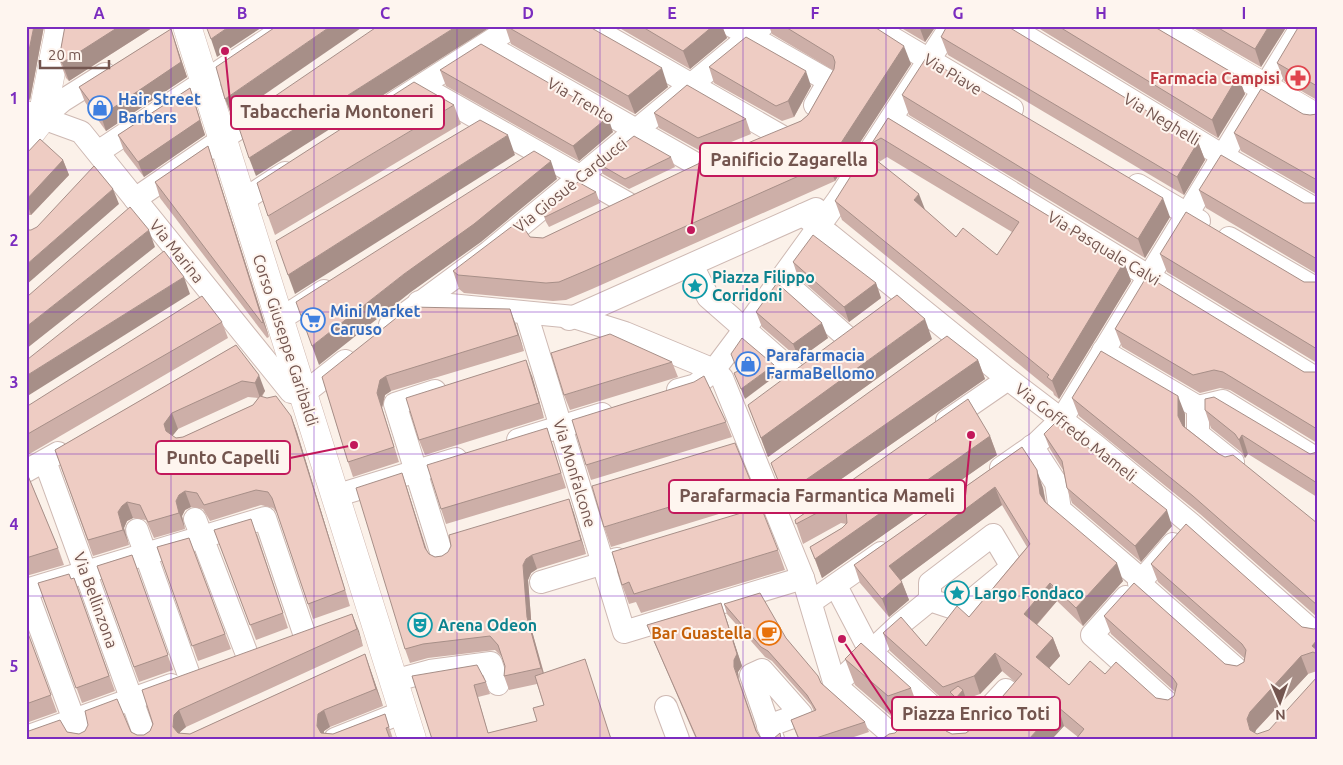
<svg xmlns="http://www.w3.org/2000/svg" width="1343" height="765" font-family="Ubuntu,sans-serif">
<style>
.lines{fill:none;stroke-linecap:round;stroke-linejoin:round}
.street-casing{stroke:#ceb9b3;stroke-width:24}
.secondary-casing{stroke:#d0b8b0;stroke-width:29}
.street{stroke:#fff;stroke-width:22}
.secondary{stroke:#fff;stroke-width:28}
.wall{fill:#cdafa8;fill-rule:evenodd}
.shaded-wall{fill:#a78f88}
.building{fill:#eeccc3;stroke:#a78f88}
.grid{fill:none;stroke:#7b2cbf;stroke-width:1;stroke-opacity:0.55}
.labels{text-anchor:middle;stroke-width:4;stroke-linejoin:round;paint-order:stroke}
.street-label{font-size:16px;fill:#73554f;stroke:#fef5ef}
.health-label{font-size:16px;font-weight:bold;fill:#be3a42;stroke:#fef5ef;text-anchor:end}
.shop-label{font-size:16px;font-weight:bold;fill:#366cbe;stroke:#fef5ef;text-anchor:start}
.culture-label{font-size:16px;font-weight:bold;fill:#0d838f;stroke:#fef5ef;text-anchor:start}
.food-label{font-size:16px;font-weight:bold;fill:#c56008;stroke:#fef5ef;text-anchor:end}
.leader{fill:none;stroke:#c2185b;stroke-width:2}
.callout-dot{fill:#c2185b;stroke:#fef5ef;stroke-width:2}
.callout{fill:#fef5ef;stroke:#c2185b;stroke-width:2}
.callout-label{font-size:18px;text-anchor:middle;font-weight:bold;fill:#73554f}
.neatline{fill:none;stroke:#7b2cbf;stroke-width:2}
.grid-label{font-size:16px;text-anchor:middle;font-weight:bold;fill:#7b2cbf}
</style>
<rect width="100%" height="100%" fill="#fbf1e9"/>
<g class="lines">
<g class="street-casing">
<g id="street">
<path d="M589,26L781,136"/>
<path d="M732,26L829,81L815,105"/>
<path d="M872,26L1012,109"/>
<path d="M1009,26L1223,156L1317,210"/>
<path d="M487,45L703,168"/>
<path d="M428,90L627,203"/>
<path d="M394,103L514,26"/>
<path d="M26,112L81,132L291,392L303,394L345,361"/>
<path d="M42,118L62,101L105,74"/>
<path d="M891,119L1317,379"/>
<path d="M98,152L288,26"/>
<path d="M1138,185L1199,221"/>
<path d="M135,199L265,110"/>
<path d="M242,201L285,173"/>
<path d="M803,215L830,235L1008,379L1095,445L1191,524L1317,635"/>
<path d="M1229,238L1317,289"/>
<path d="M692,265L708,297L798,376"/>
<path d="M781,279L849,339"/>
<path d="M419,302L574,317L625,333L714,370L722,378L803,578L835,685L897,739"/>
<path d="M526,313L624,632L803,578"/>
<path d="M569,319L816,209"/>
<path d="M279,320L324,291"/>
<path d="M390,325L489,252L762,26"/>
<path d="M1103,351L1198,407"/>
<path d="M678,390L696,385L714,370L744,330L838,200L951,26"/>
<path d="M435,391L395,404L443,558"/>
<path d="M1198,407L1223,401L1317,459"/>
<path d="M1198,407V434L1233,462"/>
<path d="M947,421L1008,379"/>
<path d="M518,440L602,414"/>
<path d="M1032,446L1056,483L1060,510L1142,580L1173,544"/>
<path d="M45,461L146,739"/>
<path d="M1001,468L1037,443L1062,419L1302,26"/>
<path d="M26,471L58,453"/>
<path d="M335,496L456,459"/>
<path d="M195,519L248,657"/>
<path d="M137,530L190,678"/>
<path d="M541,582L617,559"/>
<path d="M1139,583L1240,672"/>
<path d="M836,586L870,651L968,739"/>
<path d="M26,590L265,518L305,636"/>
<path d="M26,590L81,739"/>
<path d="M1126,597L1092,635L1171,706"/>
<path d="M811,602L881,553"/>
<path d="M393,681L430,671L491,663L498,684"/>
<path d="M835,685L898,626L930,600V583L993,535L1012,567L960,610L930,600"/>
<path d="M666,707L678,739"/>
<path d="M768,726L801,714L762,670L751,675L773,739"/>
<path d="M966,733L1006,690"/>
<path d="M26,737L171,685"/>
<path d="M335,739L403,712"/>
</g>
</g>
<g class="secondary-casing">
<g id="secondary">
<path d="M187,26L412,739"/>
<path d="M1159,26L1317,118"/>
<path d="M26,139L42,118L60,26"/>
</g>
</g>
<use href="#street" class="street"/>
<use href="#secondary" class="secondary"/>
</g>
<g class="wall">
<path d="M26,26H44L30,100L26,98Z"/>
<path d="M65,26H155L69,81L66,78L59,59Z"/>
<path d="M505,26H588L668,87L635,114L511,44Z"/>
<path d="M616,26H722L727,38L690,69Z"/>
<path d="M769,26H873L911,64L835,181L592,289L566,300L553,301L464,293L459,289L453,271L530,237L543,238L801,121L808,115L833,70L772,34Z"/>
<path d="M898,26H936L925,42Z"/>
<path d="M1035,26H1153L1238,76L1245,94L1218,138Z"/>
<path d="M1190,26H1287L1261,67Z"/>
<path d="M1317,26V100L1284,81L1277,63Z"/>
<path d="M171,29L187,77L106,131L85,102L79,87Z"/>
<path d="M941,37L1198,142L1205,160L1184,195L948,55Z"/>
<path d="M709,67L811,86L794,117L782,121L714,83Z"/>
<path d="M440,70L613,132L579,161L446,86Z"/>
<path d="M190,88L205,135L144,177L124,151L118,135Z"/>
<path d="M902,95L1170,217L1145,258L909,115Z"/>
<path d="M454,105L461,124L275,235L268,216Z"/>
<path d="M654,113L746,119L751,134L704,153L659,128Z"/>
<path d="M1303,114L1310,115L1317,114V195L1241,151L1234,133Z"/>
<path d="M888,118L1124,262L1131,281L1059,399L1054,395L1053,392L842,220L835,201L925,210L956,237L997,255L1012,232L887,157L879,162L872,143Z"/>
<path d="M208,146L213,161L269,337L267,338L160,198L155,182Z"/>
<path d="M26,154L63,160L69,175L31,215H26Z"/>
<path d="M671,157L675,167L629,189L603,174L599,164Z"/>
<path d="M1199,190L1304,203H1317V274L1206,208Z"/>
<path d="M596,192L600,203L549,227L546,222L542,211Z"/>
<path d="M1160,254L1304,282H1317V363L1167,272Z"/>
<path d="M793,262L876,283L881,298L849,322L798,277Z"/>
<path d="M510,309L524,351L391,391L385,395L382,408L399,462L353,477L348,462L322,377Z"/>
<path d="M756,312L828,338L799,359L762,327Z"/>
<path d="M222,322L228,338L26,456V407Z"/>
<path d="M1115,329L1304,372H1317V443L1230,390L1220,388L1200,393L1122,347Z"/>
<path d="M932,339L768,457L748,405Z"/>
<path d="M236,345L265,391L262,397L291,416L297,432L350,606L313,619L277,513L273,508L261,505L210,521L203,509L191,507L185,510L182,516L185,529L154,538L146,520L133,518L127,521L124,528L129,545L93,556L55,450ZM248,397L258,398L253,405L183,437L176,438L172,436L178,429Z"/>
<path d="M978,360L985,379L791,514L771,463Z"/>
<path d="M672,362L678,377L570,410L564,395Z"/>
<path d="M532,376L544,418L425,455L419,440Z"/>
<path d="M1072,398L1185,414V427L1219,454L1317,523V617L1200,514L1079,416Z"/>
<path d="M1205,410L1310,454L1317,452V497L1248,454L1245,458L1241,452L1211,428Z"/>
<path d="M726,422L732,437L591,480L586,465Z"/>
<path d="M547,428L566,488L446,524L441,509Z"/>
<path d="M1044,434L1172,526L1141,562L1072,503L1067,488L1063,470L1050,449Z"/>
<path d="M990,436L997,455L822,578L810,547L842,528L846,524L841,523L803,544L795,520Z"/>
<path d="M1022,447L1043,488L1046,502L1123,581L1083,626L1057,601L1037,625L1053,638L1060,656L1049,668L1069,685L1105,674L1156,698L1168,700L1174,696L1175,692L1111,634L1104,616L1225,664L1237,666L1244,662V658L1158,582L1151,564L1302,627L1314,629L1317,628V671L1308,674L1256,730L1255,733L1257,734L1317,739L1078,737L1064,726L1052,739L895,733L916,716L898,722L855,685L845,659L911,688L920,713L946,731L952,734L966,733L971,729L989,712L1015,682L1002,671L980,694L966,699L970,710L963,717L957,711L954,703L949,705L890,651L883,633L926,646L969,617L1027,547L1002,505L901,580L909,600L889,617L860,583L854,565Z"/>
<path d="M26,471L58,548L64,565L26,576Z"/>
<path d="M402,473L427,550L429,554L435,557L442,556L569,499L586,554L537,569L531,573L528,580L532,631L544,673L589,672L611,739H432L412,676L486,682L490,694L478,697L488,733L537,721L544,705L537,684L509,690L504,676L505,666L503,658L495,650L428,658L410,663L405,649Z"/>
<path d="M751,482L758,502L611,547L604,527Z"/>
<path d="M214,530L257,534L288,628L256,640Z"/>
<path d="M189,538L231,649L198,661L157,547Z"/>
<path d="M778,550L785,570L641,613L636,602L629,604L622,585L612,552Z"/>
<path d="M132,555L173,670L139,682L97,566Z"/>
<path d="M74,578L115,691L82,703L38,583L71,579Z"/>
<path d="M721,603L742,666L738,672L739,679L757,731L760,737L765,739H696L652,637L647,625Z"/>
<path d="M724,604L786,638L821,683L865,722L869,732L848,739H798L791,720L814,711L811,705L772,661L765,657L727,614Z"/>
<path d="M352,614L363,646L186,727L180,732V733L190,734L365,654L383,706L330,727L324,731V733L333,734L385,714L393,739H26L67,732L79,734L131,732L137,735H144L150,731L153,724Z"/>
<path d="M26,628L57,712L26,723Z"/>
</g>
<g class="shaded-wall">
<path d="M34,26H44L30,100L26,90V65Z"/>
<path d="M120,26H155L69,81L62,63Z"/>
<path d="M230,26H264L217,57L211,39Z"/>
<path d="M331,26H364L232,117L225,99Z"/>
<path d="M457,26H492L256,176L249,158Z"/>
<path d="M713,26H722L727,38L690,69L683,51Z"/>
<path d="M919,26H936L925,42Z"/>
<path d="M1269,26H1287L1261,67L1255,49Z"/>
<path d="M171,29L187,77L106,131L101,116Z"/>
<path d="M904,46L911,64L835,181L828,163Z"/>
<path d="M662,68L668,87L635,114L628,96Z"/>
<path d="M806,71L811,86L794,117L788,101Z"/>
<path d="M1238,76L1245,94L1218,138L1212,120Z"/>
<path d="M190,88L205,135L144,177L138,162Z"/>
<path d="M608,117L613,132L579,161L573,146Z"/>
<path d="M508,135L515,155L295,294L288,275Z"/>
<path d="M1198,142L1205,160L1184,195L1177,177Z"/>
<path d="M208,146L213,161L269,337L263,322Z"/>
<path d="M63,160L69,175L31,215L26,200Z"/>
<path d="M551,161L557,179L481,242L411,292L319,365L312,346L404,274Z"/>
<path d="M113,189L119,204L26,285V265Z"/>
<path d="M919,194L926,212L914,200Z"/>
<path d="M1163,198L1170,217L1145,258L1138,239Z"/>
<path d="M149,230L155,247L26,349V327Z"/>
<path d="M1124,262L1131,281L1059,399L1052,381Z"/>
<path d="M184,277L190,294L26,397V376Z"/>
<path d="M876,283L881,298L849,322L844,307Z"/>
<path d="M510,309L516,325L524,351L518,335Z"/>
<path d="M925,319L932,339L768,457L761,438Z"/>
<path d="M822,323L828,338L799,359L793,344Z"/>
<path d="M526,360L532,376L544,418L539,403Z"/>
<path d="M978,360L985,379L791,514L784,495Z"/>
<path d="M774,365L777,375L745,399L741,389Z"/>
<path d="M259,375L265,391L260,398L255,383Z"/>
<path d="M386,376L391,391L385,395L382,408L399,462L377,393L380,380Z"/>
<path d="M1178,396L1185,414V434L1178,416Z"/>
<path d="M172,413L178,429L170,439L166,431L164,424Z"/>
<path d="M291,416L297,432L350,606L345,590Z"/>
<path d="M1242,435L1248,454L1245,458L1239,440Z"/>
<path d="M990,436L997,455L822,578L815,559Z"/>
<path d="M1037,470L1043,488L1047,512L1040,494Z"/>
<path d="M402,473L407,488L430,562L425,548Z"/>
<path d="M995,487L1002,505L896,584L889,566Z"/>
<path d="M185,491L191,507L185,510L182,516L185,529L179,513L176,501L179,495Z"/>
<path d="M569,499L574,513L586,554L581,540Z"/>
<path d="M127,502L133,518L127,521L124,528L129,545L123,530L118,512L122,506Z"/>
<path d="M1167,510L1172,526L1141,562L1135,546Z"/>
<path d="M532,555L537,569L531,573L528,580L532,631L546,682L541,668L527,617L523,565L526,559Z"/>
<path d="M1117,563L1123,581L1083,626L1076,608Z"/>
<path d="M902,582L909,600L889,617L882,599Z"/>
<path d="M1050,583L1057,601L1030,632L1024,614Z"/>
<path d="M721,603L742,666L738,672L739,679L734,667Z"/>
<path d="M352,614L359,631L363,646L357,629Z"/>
<path d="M1053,638L1060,656L1043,675L1036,657Z"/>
<path d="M1317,640V654L1312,646Z"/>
<path d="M995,653L1002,671L980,694L974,676Z"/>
<path d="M365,654L371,671L383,706L376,689Z"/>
<path d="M1301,656L1308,674L1256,730L1253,737V739L1247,719L1250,712Z"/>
<path d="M963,690L970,710L963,717L956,698Z"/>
<path d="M1058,707L1064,726L1052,739H1029Z"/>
<path d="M179,710L186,727L180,732L179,739L173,727L174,715Z"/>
<path d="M324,710L330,727L324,731L323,739L317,726L318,714Z"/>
</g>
<g class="building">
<path d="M26,26H34L26,65Z"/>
<path d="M65,26H120L62,63L59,59Z"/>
<path d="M206,26H230L211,39Z"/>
<path d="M277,26H331L225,99L216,67Z"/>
<path d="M378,26H457L249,158L237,122Z"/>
<path d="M506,26H588L662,68L628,96Z"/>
<path d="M641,26H713L683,51Z"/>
<path d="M784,26H873L904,46L828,163L585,271L559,282L546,283L458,275L453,271L519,221L530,237L543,238L702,162L801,121L808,115L834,69L835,62L833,56Z"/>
<path d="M947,26H1007L1198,142L1177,177L941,37Z"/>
<path d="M1058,26H1153L1238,76L1212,120Z"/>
<path d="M1215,26H1269L1255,49Z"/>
<path d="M1299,26H1317V86L1277,63Z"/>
<path d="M171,29L181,62L101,116L79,87Z"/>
<path d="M746,37L806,71L788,101L776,106L709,67Z"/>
<path d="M481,44L608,117L573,146L440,70Z"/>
<path d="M926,58L1163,198L1138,239L902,95Z"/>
<path d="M414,82L454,105L268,216L257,183Z"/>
<path d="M687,85L746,119L698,138L654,113Z"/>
<path d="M190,88L200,120L138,162L118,135Z"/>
<path d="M1261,89L1303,114L1310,115L1317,114V180L1234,133Z"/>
<path d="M888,118L1124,262L1052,381L1047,377L1049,375L835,201L866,152L919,194L914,200L956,237L963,228L997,255L1019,222L881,138L872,143Z"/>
<path d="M480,120L508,135L288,275L276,241Z"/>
<path d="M634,136L671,157L625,179L599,164Z"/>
<path d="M40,139L63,160L26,200V154Z"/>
<path d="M208,146L263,322L262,323L155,182Z"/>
<path d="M534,151L551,161L474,224L404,274L312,346L296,302Z"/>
<path d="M1221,155L1304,203H1317V259L1199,190Z"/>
<path d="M94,166L113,189L26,265V230H31L37,227Z"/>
<path d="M578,182L596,192L545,217L542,211Z"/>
<path d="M130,207L149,230L26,327V297L28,296Z"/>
<path d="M1186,212L1304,282H1317V349L1160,254Z"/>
<path d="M813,235L876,283L844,307L793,262Z"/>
<path d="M164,251L184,277L26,376V360L28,359Z"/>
<path d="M1147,276L1304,372H1317V429L1223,372L1214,370L1193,375L1115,329Z"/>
<path d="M777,283L822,323L793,344L756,312Z"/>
<path d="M897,295L925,319L761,438L748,405Z"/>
<path d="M202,296L222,322L26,435V407Z"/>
<path d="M410,307L510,309L518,335L386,376L380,380L377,393L394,447L348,462L322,377Z"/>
<path d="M610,334L672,362L564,395L551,353Z"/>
<path d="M947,336L978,360L784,495L771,463Z"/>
<path d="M742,338L774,365L741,389L734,373L738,371L731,354Z"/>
<path d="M236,345L259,375L255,383L242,381L172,413L164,424L166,431L176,438L183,437L253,405L260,396L267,398L276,396L291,416L345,590L308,604L272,498L268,492L256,490L204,505L197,493L185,491L179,495L176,501L179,513L148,522L140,505L127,502L122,506L118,512L123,530L88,540L55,450Z"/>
<path d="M1101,351L1178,396V416L1183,426L1219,454L1225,457L1233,455L1317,523V605L1193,496L1072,398Z"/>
<path d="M526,360L539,403L419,440L406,398Z"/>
<path d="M704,376L726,422L586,465L572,420L694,382Z"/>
<path d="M1214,397L1310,454L1317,452V483L1242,435L1239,440L1235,434L1205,410V399Z"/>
<path d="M968,399L990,436L815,559L810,547L842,528L847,523L846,510L841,505L834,504L796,524L795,520Z"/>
<path d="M1056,422L1167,510L1135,546L1067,488L1062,461L1044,434Z"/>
<path d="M547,428L561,473L441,509L427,465Z"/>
<path d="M735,443L751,482L604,527L592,486Z"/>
<path d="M1022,447L1037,470L1040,494L1045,502L1117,563L1076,608L1050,583L1024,614L1053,638L1036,657L1069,685L1090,661L1105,674L1116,662L1156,698L1168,700L1174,696L1177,684L1173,678L1104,616L1134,583L1225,664L1237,666L1244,662L1246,650L1242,644L1151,564L1186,524L1302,627L1314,629L1317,628V640L1312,646L1317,650V654L1313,652L1301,656L1250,712L1247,719L1250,730L1257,734L1269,730L1317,677V739H1076L1084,729L1058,707L1029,739H882L889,734L895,733L903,725L928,708L942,721L946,731L952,734L966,733L971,729L974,719L984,708L989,712L1022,674L995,653L974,676L943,687L883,633L901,617L926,646L957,606L969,617L1030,544L995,487L889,566L902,582L882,599L854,565Z"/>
<path d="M26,471L58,548L26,558Z"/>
<path d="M402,473L425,548L429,554L435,557L442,556L448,552L451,546L449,535L569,499L581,540L532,555L526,559L523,565L527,617L541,668L504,676L505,666L498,645L490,636L423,644L405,649L356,488Z"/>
<path d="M761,507L778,550L634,594L629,582L622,585L612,552Z"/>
<path d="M251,519L283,613L250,625L214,530Z"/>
<path d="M189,538L225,634L192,646L157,547Z"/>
<path d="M132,555L168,655L134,667L97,566Z"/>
<path d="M69,574L71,579L74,578L109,676L76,688L38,583Z"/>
<path d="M760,593L786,638L818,676L821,683L865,722L813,739H799L791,720L816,710L807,695L768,651L761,647L724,604Z"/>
<path d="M721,603L737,654L734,660V667L756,731L760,737L765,739H697L647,625Z"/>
<path d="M352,614L357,629L179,710L174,715L173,727L178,733L190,734L365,654L376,689L324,710L318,714L317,726L321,733L333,734L385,714L389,727L386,728L390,739H26V732L60,720L67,732L79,734L85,731L88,725L85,711L117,699L131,732L137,735H144L150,731L153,724L142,690Z"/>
<path d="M26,628L51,695L26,704Z"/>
<path d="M861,643L911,688L888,696L845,659Z"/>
<path d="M585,659L611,739H432L412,676L477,665L486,682L474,685L488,733L537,721L533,708L544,705L535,676Z"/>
<path d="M958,686L963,690L956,698L950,692Z"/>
<path d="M780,733L781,739H773Z"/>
</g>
<path class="grid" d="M171,26V739M314,26V739M457,26V739M600,26V739M743,26V739M886,26V739M1029,26V739M1172,26V739M26,170H1317M26,312H1317M26,454H1317M26,596H1317"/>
<defs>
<g id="pharmacy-ring" transform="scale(1.25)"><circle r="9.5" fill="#fef5ef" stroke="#e0444e" stroke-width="1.5"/><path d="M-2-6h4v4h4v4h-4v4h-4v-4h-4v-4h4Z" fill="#e0444e"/></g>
<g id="shop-ring" transform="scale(1.25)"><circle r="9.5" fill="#fef5ef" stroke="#3f7fe0" stroke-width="1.5"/><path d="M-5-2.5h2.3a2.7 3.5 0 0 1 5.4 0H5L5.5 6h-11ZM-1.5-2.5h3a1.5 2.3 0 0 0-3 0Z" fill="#3f7fe0"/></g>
<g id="sight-ring" transform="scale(1.25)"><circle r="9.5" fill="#fef5ef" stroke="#0f9aa8" stroke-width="1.5"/><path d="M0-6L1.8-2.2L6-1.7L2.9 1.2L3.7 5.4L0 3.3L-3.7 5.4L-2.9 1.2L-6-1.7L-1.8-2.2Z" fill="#0f9aa8"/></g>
<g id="supermarket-ring" transform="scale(1.25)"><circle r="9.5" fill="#fef5ef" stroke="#3f7fe0" stroke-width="1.5"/><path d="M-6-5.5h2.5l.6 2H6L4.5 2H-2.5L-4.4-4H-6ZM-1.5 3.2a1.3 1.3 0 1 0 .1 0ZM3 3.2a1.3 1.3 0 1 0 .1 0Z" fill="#3f7fe0"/></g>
<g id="theatre-ring" transform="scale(1.25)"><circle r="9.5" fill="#fef5ef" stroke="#0f9aa8" stroke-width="1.5"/><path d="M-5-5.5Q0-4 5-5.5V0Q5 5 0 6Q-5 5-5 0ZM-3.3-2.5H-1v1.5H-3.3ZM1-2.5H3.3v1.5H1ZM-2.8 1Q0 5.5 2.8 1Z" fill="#0f9aa8"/></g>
<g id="cafe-ring" transform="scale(1.25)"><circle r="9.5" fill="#fef5ef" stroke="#e8710a" stroke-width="1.5"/><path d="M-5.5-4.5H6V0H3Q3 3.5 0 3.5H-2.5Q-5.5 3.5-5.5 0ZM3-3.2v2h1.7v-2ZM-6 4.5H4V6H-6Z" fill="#e8710a"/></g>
</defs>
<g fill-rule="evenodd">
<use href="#pharmacy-ring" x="1298" y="78"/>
<use href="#shop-ring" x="100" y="108"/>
<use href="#sight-ring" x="695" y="286"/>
<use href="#supermarket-ring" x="313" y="320"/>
<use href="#shop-ring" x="748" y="364"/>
<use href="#sight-ring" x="957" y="593"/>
<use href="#theatre-ring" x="420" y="625"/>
<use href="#cafe-ring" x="769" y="633"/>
</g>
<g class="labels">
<g class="street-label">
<text transform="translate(953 74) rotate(31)" y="6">Via Piave</text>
<text transform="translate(581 100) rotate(30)" y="6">Via Trento</text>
<text transform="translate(1162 119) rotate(31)" y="6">Via Neghelli</text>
<text transform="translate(570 185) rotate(-39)" y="6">Via Giosuè Carducci</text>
<text transform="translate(1104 248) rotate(31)" y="6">Via Pasquale Calvi</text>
<text transform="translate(177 251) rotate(51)" y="6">Via Marina</text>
<text transform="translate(286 340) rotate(72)" y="6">Corso Giuseppe Garibaldi</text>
<text transform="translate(1076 432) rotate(38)" y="6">Via Goffredo Mameli</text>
<text transform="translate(575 473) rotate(73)" y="6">Via Monfalcone</text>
<text transform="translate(96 600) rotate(70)" y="6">Via Bellinzona</text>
</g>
<g class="health-label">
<text x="1280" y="84">Farmacia Campisi</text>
</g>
<g class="shop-label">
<text x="118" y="105">Hair Street<tspan x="118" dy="18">Barbers</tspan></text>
<text x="330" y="317">Mini Market<tspan x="330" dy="18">Caruso</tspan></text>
<text x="766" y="361">Parafarmacia<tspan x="766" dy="18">FarmaBellomo</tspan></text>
</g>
<g class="culture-label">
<text x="712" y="283">Piazza Filippo<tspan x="712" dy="18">Corridoni</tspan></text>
<text x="974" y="599">Largo Fondaco</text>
<text x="438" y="631">Arena Odeon</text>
</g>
<g class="food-label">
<text x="752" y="639">Bar Guastella</text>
</g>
</g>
<path class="leader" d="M225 51L231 112M691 230L700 160M354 445L290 458M971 435L965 496M842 639L892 714"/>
<g class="callout-dot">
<circle cx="225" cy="51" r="5"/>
<circle cx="691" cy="230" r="5"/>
<circle cx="354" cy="445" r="5"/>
<circle cx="971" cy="435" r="5"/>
<circle cx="842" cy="639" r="5"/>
</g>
<g class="callout">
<rect x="231" y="96" width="213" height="33" rx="5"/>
<rect x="700" y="143" width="177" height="33" rx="5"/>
<rect x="156" y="441" width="134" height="33" rx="5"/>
<rect x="669" y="480" width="296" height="33" rx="5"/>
<rect x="892" y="697" width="168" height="33" rx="5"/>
</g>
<g class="callout-label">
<text x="337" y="118">Tabaccheria Montoneri</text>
<text x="789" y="166">Panificio Zagarella</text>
<text x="223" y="464">Punto Capelli</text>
<text x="817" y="502">Parafarmacia Farmantica Mameli</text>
<text x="976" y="720">Piazza Enrico Toti</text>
</g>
<rect width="1343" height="765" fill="none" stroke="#fef5ef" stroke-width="55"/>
<g transform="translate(1280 702) rotate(178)" stroke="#fef5ef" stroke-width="4" paint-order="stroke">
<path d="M0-4L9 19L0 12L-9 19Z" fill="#73554f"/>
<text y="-8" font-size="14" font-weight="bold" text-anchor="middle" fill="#73554f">N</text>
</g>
<path d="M40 60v8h69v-8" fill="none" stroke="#73554f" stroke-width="2.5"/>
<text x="48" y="60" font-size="15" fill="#73554f" stroke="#fef5ef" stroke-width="4" paint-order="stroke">20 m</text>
<rect x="28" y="28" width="1288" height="710" class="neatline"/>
<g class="grid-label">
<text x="99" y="19">A</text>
<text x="242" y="19">B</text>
<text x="385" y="19">C</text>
<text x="528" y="19">D</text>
<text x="672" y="19">E</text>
<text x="815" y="19">F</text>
<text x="958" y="19">G</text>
<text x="1101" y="19">H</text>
<text x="1244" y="19">I</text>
<text x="14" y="104">1</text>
<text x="14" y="246">2</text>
<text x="14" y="388">3</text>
<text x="14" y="530">4</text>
<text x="14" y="672">5</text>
</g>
</svg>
